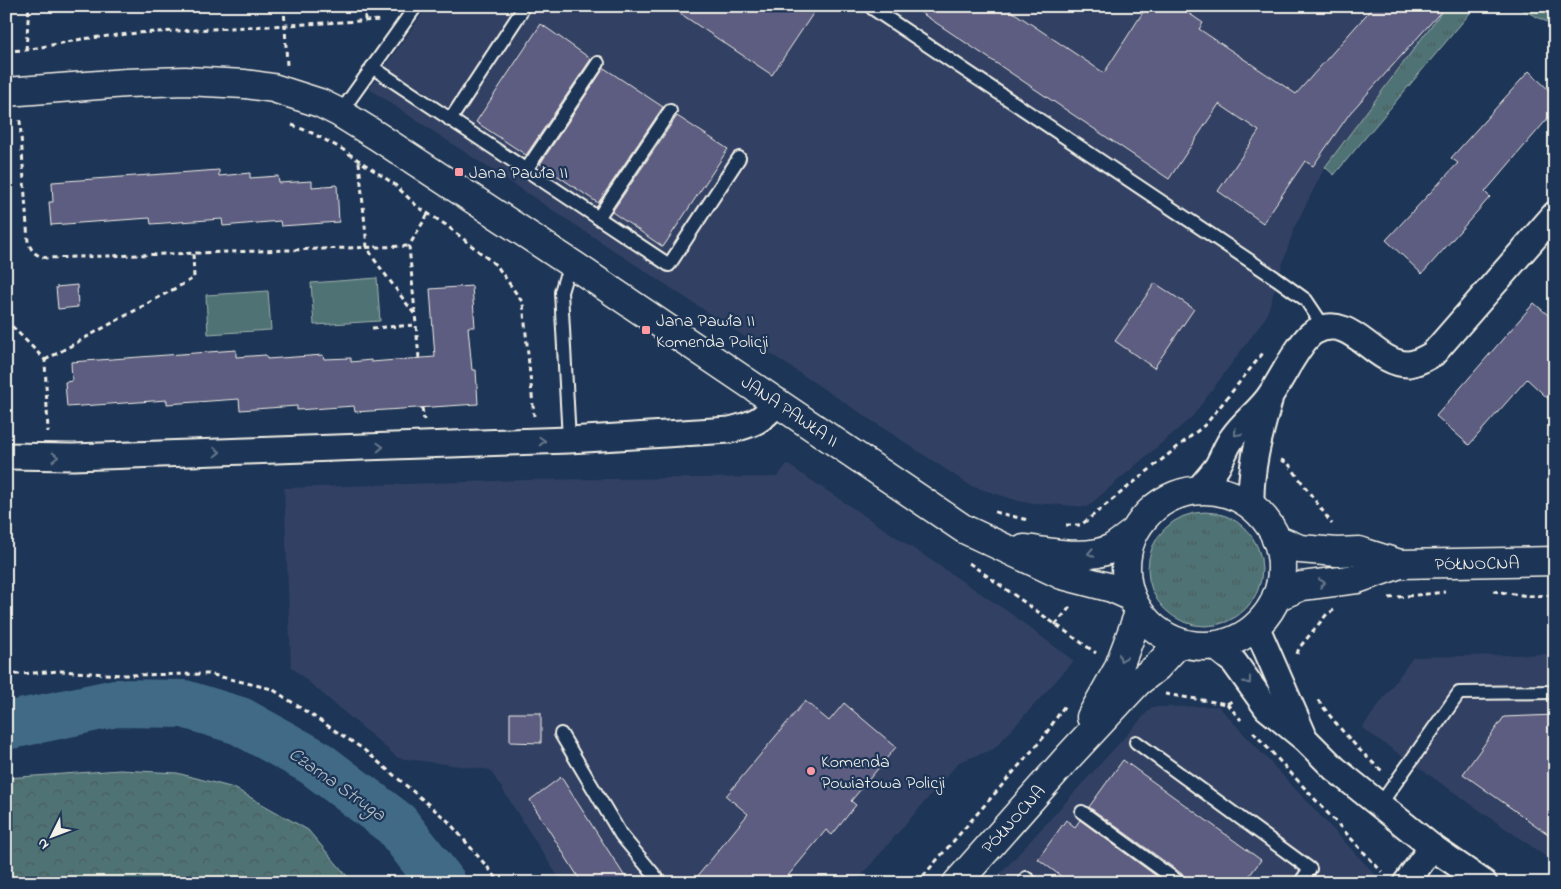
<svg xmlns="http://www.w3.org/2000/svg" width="1561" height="889" font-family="'Indie Flower',sans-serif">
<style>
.built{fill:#304163}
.grass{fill:url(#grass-tufts);stroke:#a2b2ae}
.forest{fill:url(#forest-crowns);stroke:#a2b2ae}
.park{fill:#4f7375;stroke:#a2b2ae}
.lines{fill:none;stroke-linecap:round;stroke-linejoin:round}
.river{stroke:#3f6a86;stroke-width:48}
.building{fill:#5b5d80;stroke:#f4f1e8}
.lane-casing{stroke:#f4f1e8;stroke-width:16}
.street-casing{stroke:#f4f1e8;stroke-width:29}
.secondary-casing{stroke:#f4f1e8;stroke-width:31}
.path{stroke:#f4f1e8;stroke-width:3;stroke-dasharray:5 4;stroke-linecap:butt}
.lane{stroke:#1d3557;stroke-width:12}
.street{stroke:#1d3557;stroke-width:25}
.secondary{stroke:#1d3557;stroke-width:28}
.oneway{stroke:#68778a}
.poi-dot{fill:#ff9aa2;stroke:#1d3557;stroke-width:2}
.labels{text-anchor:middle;stroke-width:4.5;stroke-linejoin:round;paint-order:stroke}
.poi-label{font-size:18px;fill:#f4f1e8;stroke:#1d3557;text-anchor:start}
.street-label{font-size:18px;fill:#f4f1e8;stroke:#1d3557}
.water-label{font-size:19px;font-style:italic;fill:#b5c2c6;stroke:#1d3557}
</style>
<defs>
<pattern id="grass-tufts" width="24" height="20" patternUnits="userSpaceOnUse" patternTransform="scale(1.25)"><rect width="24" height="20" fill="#4f7375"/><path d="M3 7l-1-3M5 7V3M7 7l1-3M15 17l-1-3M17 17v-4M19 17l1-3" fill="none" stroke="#4c5b5b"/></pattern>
<pattern id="forest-crowns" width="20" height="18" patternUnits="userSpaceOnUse" patternTransform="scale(1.25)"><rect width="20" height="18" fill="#4f7375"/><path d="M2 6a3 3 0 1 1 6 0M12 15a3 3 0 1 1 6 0" fill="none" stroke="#4c5b5b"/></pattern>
</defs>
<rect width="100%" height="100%" fill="#1d3557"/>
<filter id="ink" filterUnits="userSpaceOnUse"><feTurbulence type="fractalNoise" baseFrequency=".02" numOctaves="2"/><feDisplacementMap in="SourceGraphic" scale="10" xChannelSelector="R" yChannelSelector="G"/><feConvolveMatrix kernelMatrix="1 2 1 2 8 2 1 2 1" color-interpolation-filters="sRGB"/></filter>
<g filter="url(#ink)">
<g class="built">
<path d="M428,6H1446L1325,167L1294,228L1266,317L1192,417L1087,507L1022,502L971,486L369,89Z"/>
<path d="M787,464L1010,613L1074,661L994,749L959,762L855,883H562L490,770L398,758L291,667L284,488L525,480L777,477Z"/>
<path d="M1555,654V863L1362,728L1413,657Z"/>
<path d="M1218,706L1383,883H992L1152,707Z"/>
</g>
<g class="grass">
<path d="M1446,6H1476L1334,175L1325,167Z"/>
<path d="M1515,6H1555V26Z"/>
<circle cx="1205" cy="569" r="57"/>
</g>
<path class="forest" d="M120,770L177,773L234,788L308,830L353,883H6V778Z"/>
<g class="park">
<path d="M377,278L380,321L314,325L311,283Z"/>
<path d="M268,291L271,330L208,334L206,295Z"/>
</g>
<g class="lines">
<path class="river" d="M6,726L116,703L184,704L240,721L314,762L396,824L442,883"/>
</g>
<g class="building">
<path d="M669,6H818L772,75Z"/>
<path d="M911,6H1004L1104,73L1147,6H1178L1203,23L1199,29L1296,94L1374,6H1446L1350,113L1313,166L1305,161L1263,223L1218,191L1259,131L1219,104L1169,179Z"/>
<path d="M541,24L591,59L526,155L476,122Z"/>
<path d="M604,68L663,107L598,203L540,164Z"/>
<path d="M1529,71L1555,96V110L1485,192L1490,197L1422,274L1386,240L1458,163L1451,158Z"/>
<path d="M677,116L728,149L663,247L612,212Z"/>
<path d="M219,170V176L250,173V178L278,176L279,183L312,181V187L337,185L339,222L281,226L280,221L223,226L222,219L151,224L150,218L51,225L49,202H53L52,182Z"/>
<path d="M1155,283L1194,309L1154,368L1115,341Z"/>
<path d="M77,285L78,307L58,309L56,287Z"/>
<path d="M472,286L475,327H468L472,370H476L478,404L355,412L354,406L297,410V406L240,410L239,399L167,404V400L67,407L65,382L72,381L71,362L236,350V357L266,355L267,359L323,355L324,359L351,358V362L371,360V362L435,357L430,289Z"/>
<path d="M1534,303L1555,321V405L1527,379L1469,445L1436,416Z"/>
<path d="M805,701L829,721L844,703L896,747L851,801L856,805L832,835L826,830L782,883H692L748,814L726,796Z"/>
<path d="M510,713H541V743L510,742Z"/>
<path d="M1555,715V839L1463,774L1504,717Z"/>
<path d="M1123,760L1261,860L1244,883H1188L1185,876L1089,807Z"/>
<path d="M561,777L629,883H582L530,800Z"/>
<path d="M1066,820L1075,827L1080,820L1166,883H1070L1038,859Z"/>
</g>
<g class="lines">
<g class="lane-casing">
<g id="lane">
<path d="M872,8L1277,279L1306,300L1324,327"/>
<path d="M372,67L669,265L739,158"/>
<path d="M340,113L416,6"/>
<path d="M450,120L521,12"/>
<path d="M526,170L598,63"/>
<path d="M598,218L670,111"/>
<path d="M569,440L561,292L565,279L575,266"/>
<path d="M561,734L621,835L661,883"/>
<path d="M1136,742L1310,869L1300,883"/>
<path d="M1379,806L1459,693L1555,692"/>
<path d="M1082,812L1180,883"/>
<path d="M1026,878L1032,883"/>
</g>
</g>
<g class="street-casing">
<g id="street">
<path d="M6,456L73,457L569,440L730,430C754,424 761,421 778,402"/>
<path d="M1198,490C1204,483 1211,475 1217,467C1223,457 1226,446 1233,437C1244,421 1261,410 1271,394C1281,380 1300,340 1314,332C1351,310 1374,366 1409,364C1418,363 1426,358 1433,354L1555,214"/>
<path d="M1251,506C1250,468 1259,437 1269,401"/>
<path d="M1256,626L1303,734"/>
<path d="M1214,646L1234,662L1267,708L1305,739L1335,769L1432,847L1484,883"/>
<path d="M1406,883L1432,847"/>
</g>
</g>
<g class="secondary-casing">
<g id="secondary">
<path d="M6,92L126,83L185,81L245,84L273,88L320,103L340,113L377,136L575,266L964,529L1062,575L1112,588L1130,596"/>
<circle cx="1204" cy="568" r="78"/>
<path d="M1276,539L1300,549L1337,552L1359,551L1400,564L1555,561"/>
<path d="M1024,549C1050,552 1088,561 1112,548C1120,543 1127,537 1134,532"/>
<path d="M1276,597L1302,586L1357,579L1400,564"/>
<path d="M1091,717L1118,669L1139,613"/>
<path d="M957,883L1070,755L1138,682L1157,667L1179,643"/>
</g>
</g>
<g class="path">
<path d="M284,6L287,66"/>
<path d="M365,6V20"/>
<path d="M26,50L29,6"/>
<path d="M6,51L26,50L82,39L137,33L381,20"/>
<path d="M20,120L28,242C32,252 36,256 47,258L409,246"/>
<path d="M292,125L312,133L342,149L394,184L418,207L446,225L497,266L523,303L534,416"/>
<path d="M359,162L367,247L374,259L415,315"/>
<path d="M6,301L8,322L45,360L48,432"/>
<path d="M372,328L416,325"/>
<path d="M419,358L409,246L428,214"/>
<path d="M45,360L194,278L193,253"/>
<path d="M422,408L424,420"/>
<path d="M1281,460L1288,463L1332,524"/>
<path d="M995,512L1028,520"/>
<path d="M1066,525H1081L1206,424L1263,353"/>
<path d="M969,563L1096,653"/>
<path d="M1493,591L1528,596L1555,595"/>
<path d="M1389,598L1445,592"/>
<path d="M1055,625L1071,606"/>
<path d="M1297,654L1299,648L1327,614L1334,610"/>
<path d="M6,675L60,671L122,675L209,674L272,689L363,749L448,821L501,883"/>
<path d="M1165,694L1227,704L1232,701"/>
<path d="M1318,700C1337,726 1358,750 1382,771"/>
<path d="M1227,704L1241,720"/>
<path d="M1253,732L1382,872"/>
<path d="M917,883L1043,738L1065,705"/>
</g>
<use href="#lane" class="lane"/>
<use href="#street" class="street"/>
<use href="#secondary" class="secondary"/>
</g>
<defs><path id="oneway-chevron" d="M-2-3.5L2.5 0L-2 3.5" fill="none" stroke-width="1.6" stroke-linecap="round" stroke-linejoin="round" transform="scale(1.25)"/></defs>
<g class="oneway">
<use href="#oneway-chevron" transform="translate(1237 433) rotate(131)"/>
<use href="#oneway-chevron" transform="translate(542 441) rotate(-2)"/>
<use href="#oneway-chevron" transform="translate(380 447) rotate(-2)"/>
<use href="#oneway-chevron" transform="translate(217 452) rotate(-2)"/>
<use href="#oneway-chevron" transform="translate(55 457) rotate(1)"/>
<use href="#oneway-chevron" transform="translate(1091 553) rotate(169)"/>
<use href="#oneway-chevron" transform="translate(1322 583) rotate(-8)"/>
<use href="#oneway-chevron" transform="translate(1122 658) rotate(112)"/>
<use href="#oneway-chevron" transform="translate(1248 681) rotate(54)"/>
</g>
</g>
<g class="poi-dot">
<rect x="454" y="167" width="10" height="10" rx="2.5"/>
<rect x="641" y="325" width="10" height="10" rx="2.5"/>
<circle cx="811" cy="771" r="5"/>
</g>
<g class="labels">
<g class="poi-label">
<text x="469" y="178">Jana Pawła II</text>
<text x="656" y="326">Jana Pawła II<tspan x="656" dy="21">Komenda Policji</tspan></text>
<text x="821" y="767">Komenda<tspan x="821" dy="21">Powiatowa Policji</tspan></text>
</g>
<g class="street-label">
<text transform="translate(790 411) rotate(34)" y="6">JANA PAWŁA II</text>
<text transform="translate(1477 563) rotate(-1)" y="6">PÓŁNOCNA</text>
<text transform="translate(1013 819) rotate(-48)" y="6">PÓŁNOCNA</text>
</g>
<g class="water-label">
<text transform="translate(338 783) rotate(35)" y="7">Czarna Struga</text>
</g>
</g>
<rect width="1561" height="889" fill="none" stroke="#1d3557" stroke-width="25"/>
<rect x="12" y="12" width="1536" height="864" fill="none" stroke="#f4f1e8" stroke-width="2" filter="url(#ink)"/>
<g transform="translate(52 836) rotate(228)" stroke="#1d3557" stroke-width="4" paint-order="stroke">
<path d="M0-4L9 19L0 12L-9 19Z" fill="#f4f1e8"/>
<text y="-8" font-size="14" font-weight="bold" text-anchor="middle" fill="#f4f1e8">N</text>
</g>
</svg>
